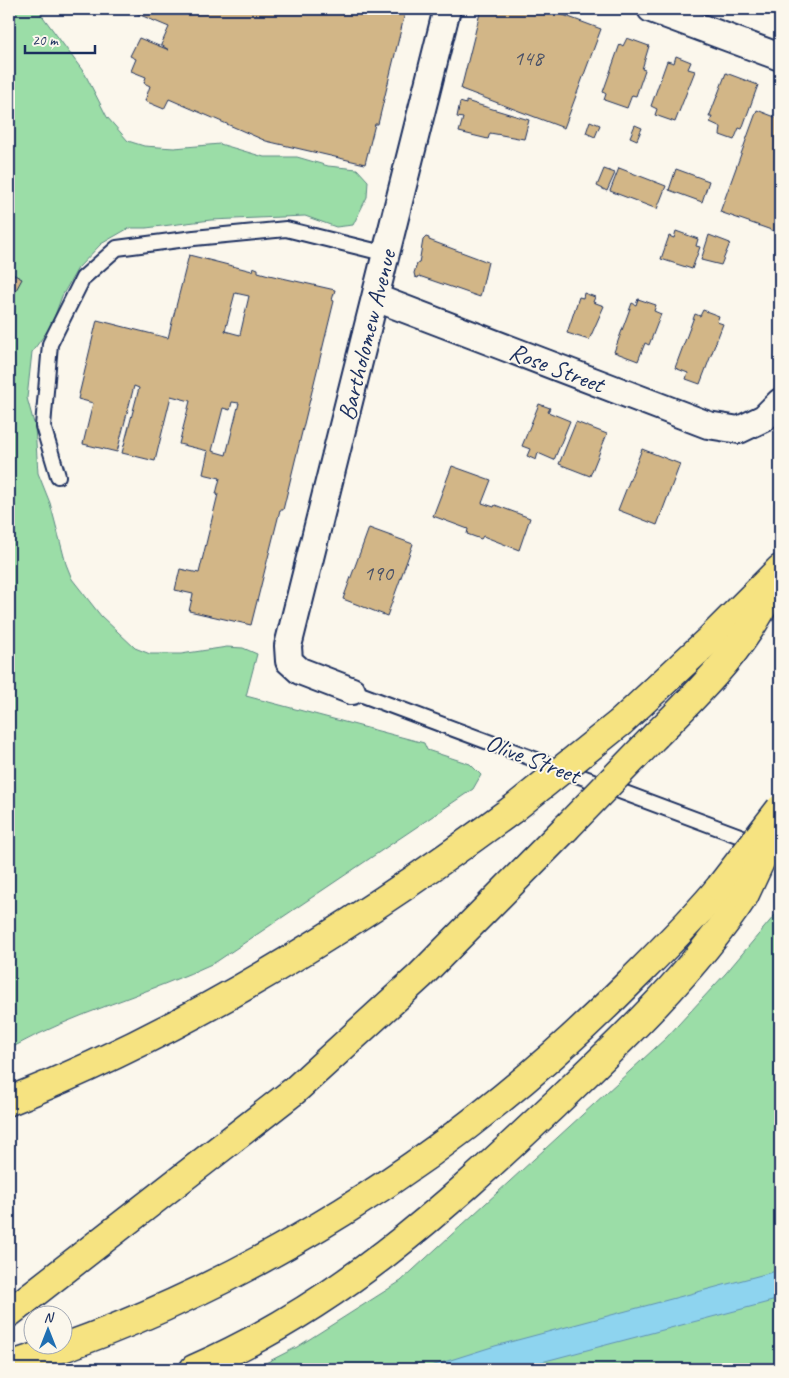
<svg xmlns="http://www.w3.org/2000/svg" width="789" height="1378" font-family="Caveat,sans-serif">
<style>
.green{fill:#9bdda7;stroke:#5b8682}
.water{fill:#8ed4ef;stroke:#6092b5}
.building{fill:#d2b687;stroke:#1b2f5e;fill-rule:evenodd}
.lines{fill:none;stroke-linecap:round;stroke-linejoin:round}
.lane-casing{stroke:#1b2f5e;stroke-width:18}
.street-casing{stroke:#1b2f5e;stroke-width:30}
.highway-casing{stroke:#1b2f5e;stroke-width:31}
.lane{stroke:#fbf7ec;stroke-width:14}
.street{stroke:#fbf7ec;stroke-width:26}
.highway{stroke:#f6e381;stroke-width:28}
.highway-bridge-casing{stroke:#1b2f5e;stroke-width:31;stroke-linecap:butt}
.highway-bridge{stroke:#f6e381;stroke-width:28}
.labels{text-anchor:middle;stroke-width:4;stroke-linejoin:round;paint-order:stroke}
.number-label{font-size:22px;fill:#495168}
.street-label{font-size:25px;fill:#1b2f5e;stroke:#fbf7ec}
</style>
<rect width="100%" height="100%" fill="#fbf7ec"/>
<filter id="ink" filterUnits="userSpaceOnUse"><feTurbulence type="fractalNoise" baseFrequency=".02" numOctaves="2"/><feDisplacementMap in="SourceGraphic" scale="10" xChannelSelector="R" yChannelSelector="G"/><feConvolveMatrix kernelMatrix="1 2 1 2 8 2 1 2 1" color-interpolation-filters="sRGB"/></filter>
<g filter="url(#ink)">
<g class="green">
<path d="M9,9L38,10L85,74L107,117L128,141L144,146L174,148L220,144L264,157H297L328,166L357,169L368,181L367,197L353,225L336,227L305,216L211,220L146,228H129L101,244L78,268L62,296L51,326L32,352L27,398L35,427L38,473L50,503L66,564L72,579L101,616L135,648L150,654H181L227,647L243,648L257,654L246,696L424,743L427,750L470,764L481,775L473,789L216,962C148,994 74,1013 9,1049Z"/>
<path d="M780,909V1369H254L297,1347L401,1281L666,1038L726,973Z"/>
</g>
<path class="water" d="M780,1270V1299L515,1369H422L495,1346Z"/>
<g class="building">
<path d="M126,9H406L378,124H375L365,164L266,141L169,99L164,109L145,101L150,86L144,83L146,77L131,71L136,59L130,56L139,38L169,50L161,45L169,27Z"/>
<path d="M481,9H547L601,29L564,128L461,89Z"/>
<path d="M627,38L649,46L642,69L645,70L636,96L632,95L627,108L604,100L606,94L603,92L620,44L623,46Z"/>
<path d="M676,56L691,62L688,69L695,71L675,122L655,115L657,109L651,106L667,61L674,63Z"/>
<path d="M726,73L758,85L742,129L739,128L734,140L720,135L721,127L710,122L712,117H709Z"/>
<path d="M466,101L529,120L524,139L490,133L488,139L459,132L463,118L457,117L460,102L466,104Z"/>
<path d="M757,110L780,119V223L777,232L720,212Z"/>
<path d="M590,121L600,125L595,137L586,133Z"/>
<path d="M635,125L642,128L637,140L630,137Z"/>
<path d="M619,168L666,186L657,209L610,191Z"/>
<path d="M604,169L615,173L607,191L597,186Z"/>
<path d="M676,169L709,181L702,202L669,190Z"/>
<path d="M676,231L698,239L696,246L700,247L692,269L661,259L669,236L674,238Z"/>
<path d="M709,235L730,243L721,265L701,260Z"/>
<path d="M426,237L429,238V240L488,262L480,297L419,276L418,278L415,277L414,273L417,264L419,263L423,240Z"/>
<path d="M189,255L252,271L253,267L258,269V272L269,275L335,290L332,300L334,301L283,510H280L251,625L189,611L193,594L175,590L180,569L199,573L218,494H216L220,478L203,474L208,451L179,444L190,401L171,396L155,461L122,453L139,388L134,386L117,452L83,444L93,403L78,399L97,320L168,338ZM235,293L249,296L240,335L225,331ZM232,402L239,403L226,455L212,451L223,408L230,410Z"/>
<path d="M9,272L22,279L9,303Z"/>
<path d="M584,293L595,297L593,302L604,306L589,340L567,333L579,297L583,298Z"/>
<path d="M638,299L656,305L654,311L661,314L649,345L645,343L638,361L614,352L632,303L636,305Z"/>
<path d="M703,310L719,316L717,322L723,324L700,384L686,379L688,373L675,368L695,314L700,316Z"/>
<path d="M539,404L550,408L548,412L570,421L554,460L538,453L536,460L527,456L530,449L522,446Z"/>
<path d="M576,422L607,434L590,476L559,464Z"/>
<path d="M642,449L680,464L657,525L618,510Z"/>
<path d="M452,466L491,480L482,503L494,507L495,505L530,518L519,550L483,536L481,539L467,534L468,529L433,516Z"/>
<path d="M369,528L413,544L387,616L343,599Z"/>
</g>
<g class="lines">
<g class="lane-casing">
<g id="lane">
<path d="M58,476L43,426L50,344L83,278L117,248L194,238L286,229L387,254"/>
<path d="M352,691L780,851"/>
</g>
</g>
<g class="street-casing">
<g id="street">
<path d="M651,9L780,57"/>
<path d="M376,298L708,425L739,430L764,418L780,402"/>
<path d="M352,691L300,671L289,661L288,646L447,9"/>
</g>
</g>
<g class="highway-casing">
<g id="highway">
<path d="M621,722L711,638L780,569"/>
<path d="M656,735C701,690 746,647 772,588"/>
<path d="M9,1101C189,1030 358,924 513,809"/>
<path d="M9,1313L294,1091L420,976L566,828"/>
<path d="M9,1366C244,1292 457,1157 630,982C661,951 692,921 720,887"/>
<path d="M194,1369C339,1305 441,1212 554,1105C622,1040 692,974 744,896"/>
</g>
</g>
<use href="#lane" class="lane"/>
<use href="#street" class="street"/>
<use href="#highway" class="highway"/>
<g class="highway-bridge-casing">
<g id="highway-bridge">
<path d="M513,809L621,722"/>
<path d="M566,828L656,735"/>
<path d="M720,887L780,809"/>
<path d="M744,896L772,836"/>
</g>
</g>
<use href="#highway-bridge" class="highway-bridge"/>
</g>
</g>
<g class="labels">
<g class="number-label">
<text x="528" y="65">148</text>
<text x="378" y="580">190</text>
</g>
<g class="street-label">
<text transform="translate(366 335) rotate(-76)" y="9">Bartholomew Avenue</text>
<text transform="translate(557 367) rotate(21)" y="9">Rose Street</text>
<text transform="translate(533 758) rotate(21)" y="9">Olive Street</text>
</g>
</g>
<rect width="789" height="1378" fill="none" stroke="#fbf7ec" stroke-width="30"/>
<rect x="15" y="15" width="759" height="1348" fill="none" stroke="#1b2f5e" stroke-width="2" filter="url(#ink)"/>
<g transform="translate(48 1330)"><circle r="24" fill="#fbf7ec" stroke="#a1a7b3"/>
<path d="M0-4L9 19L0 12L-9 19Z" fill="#1f6fb2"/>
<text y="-8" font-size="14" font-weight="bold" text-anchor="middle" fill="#1b2f5e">N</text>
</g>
<path d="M25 45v8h70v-8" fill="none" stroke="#1b2f5e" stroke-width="2.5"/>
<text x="32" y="45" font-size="15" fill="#1b2f5e" stroke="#fbf7ec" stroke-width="4" paint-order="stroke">20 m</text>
</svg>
